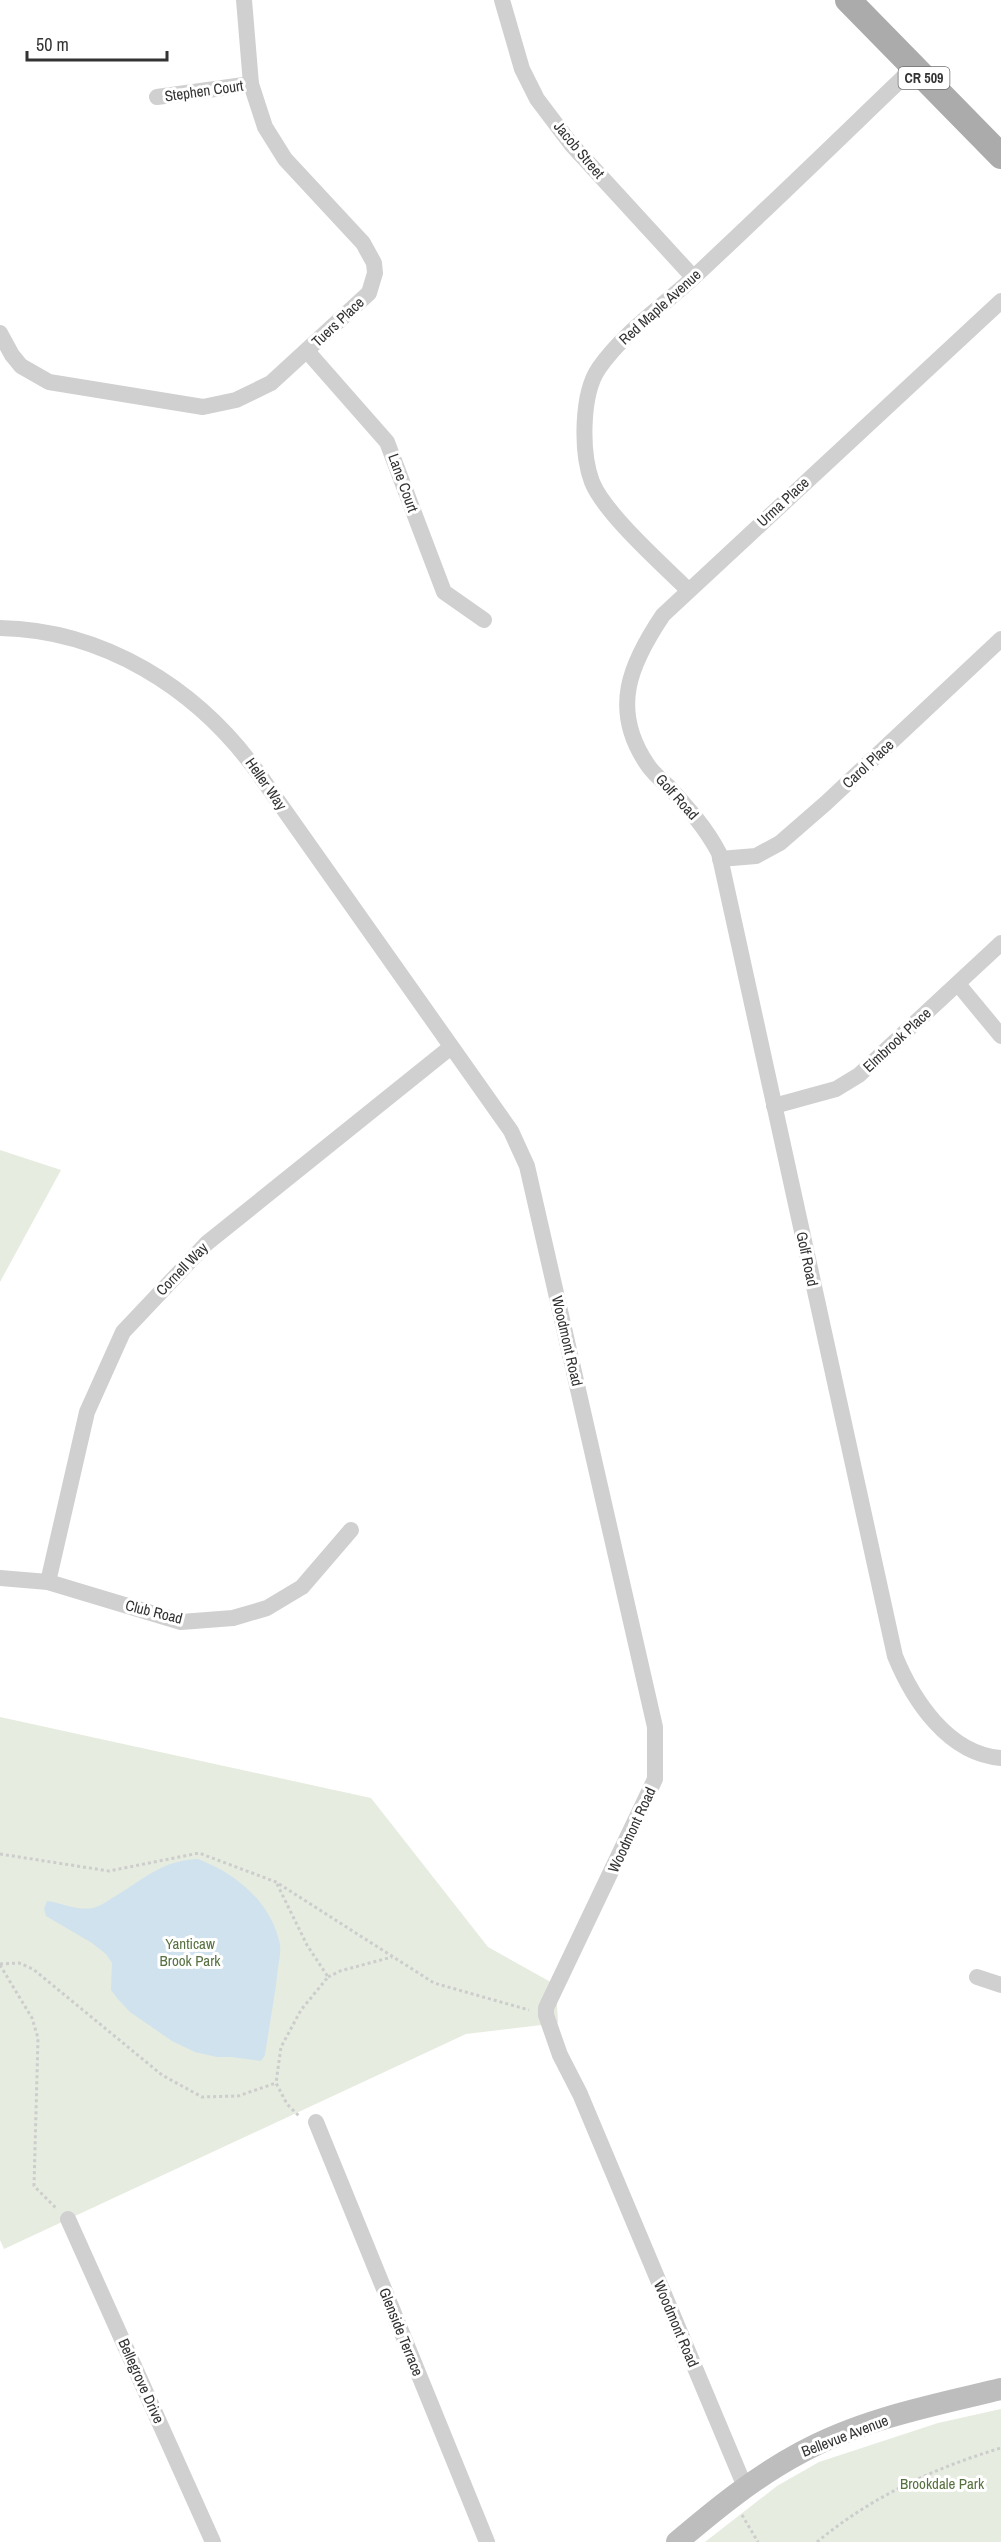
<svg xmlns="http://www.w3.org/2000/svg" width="1001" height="2542" font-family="'Archivo Narrow',sans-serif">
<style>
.green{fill:#e6ecdf}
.water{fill:#cfe2ee}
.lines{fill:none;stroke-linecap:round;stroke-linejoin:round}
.path{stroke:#cdcdcd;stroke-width:3;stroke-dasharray:3 3;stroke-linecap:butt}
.street{stroke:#d0d0d0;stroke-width:16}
.secondary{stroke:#bdbdbd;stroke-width:22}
.primary{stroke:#ababab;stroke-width:26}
.labels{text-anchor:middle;stroke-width:6;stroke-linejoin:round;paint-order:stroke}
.shield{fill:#fff;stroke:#707070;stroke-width:1.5}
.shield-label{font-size:14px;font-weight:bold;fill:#333}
.street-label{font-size:15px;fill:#333;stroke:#fff}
.park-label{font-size:15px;fill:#56703f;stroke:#fff}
</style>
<rect width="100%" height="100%" fill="#fff"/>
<g class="green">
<path d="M0,1150L61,1170L0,1282Z"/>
<path d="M0,1717L371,1798L488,1947L556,1985L558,2023L466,2034L4,2249L0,2240Z"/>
<path d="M1001,2409V2542H705L777,2486L819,2462L938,2423Z"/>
</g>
<path class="water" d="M198,1859C237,1874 272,1903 280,1945C281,1952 279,1961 278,1968C275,1997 269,2026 265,2055L261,2061L231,2057H217L195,2052L172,2041L130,2012L117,1998L111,1990L112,1963L106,1954L92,1943L46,1916L44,1909L47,1901C63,1903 76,1911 93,1908C101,1906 107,1901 114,1897C143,1880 162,1860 198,1859Z"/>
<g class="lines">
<g class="path">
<path d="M0,1854L109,1871L199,1853L276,1882L434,1983L529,2010"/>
<path d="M277,1884L307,1945L328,1977L301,2010L281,2047L276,2083L287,2104L300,2117"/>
<path d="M0,1964L19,1963L33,1969L162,2075L202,2097L238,2096L276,2083"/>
<path d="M0,1965L32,2018L38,2038L34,2186L56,2208"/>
<path d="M328,1977L340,1971L392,1957"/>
<path d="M742,2515L758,2542"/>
<path d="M817,2542C871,2497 934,2468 1001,2448"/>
</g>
<g class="street">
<path d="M502,0L522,69L537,99L571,144L693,277"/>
<path d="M157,97L251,84"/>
<path d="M1001,301L663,615C630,664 610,709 647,764C652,772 661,780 669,787C688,808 706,828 719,853L895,1656C913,1700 948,1754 1001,1758"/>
<path d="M0,333L12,355L21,366L49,382L203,407L236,400L271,383L369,293L375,273L374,263L363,243L285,159L265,127L251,84L244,0"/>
<path d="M307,351L387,442L444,592L484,620"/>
<path d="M688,590C662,564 605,514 592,482C581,453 581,394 599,368C624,332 663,306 694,277C768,208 841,137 914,67"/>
<path d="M0,628C104,630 196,688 256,770L511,1131L527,1166L655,1727V1779L546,2008V2015L560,2055L580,2094L745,2487"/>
<path d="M720,859L756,856L780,843L826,803L1001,639"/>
<path d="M958,984L1001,1036"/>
<path d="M774,1106L836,1089L859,1075L1001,943"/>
<path d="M0,1578L48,1582L181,1622L233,1618L267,1608L302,1587L351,1530"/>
<path d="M48,1582L87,1412L123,1332L207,1243L451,1047"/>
<path d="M977,1977L1001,1985"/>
<path d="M316,2122L487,2542"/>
<path d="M68,2219L213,2542"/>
</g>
<path class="secondary" d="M677,2542C716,2509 755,2477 800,2453C861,2419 934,2405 1001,2389"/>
<path class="primary" d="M848,0L1001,156"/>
</g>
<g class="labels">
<rect class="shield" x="898.5" y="67" width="51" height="22" rx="4.5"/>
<g class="shield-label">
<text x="924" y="83">CR 509</text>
</g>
<g class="street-label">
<text transform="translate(204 91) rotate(-8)" y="5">Stephen Court</text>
<text transform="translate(579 150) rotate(50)" y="5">Jacob Street</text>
<text transform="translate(660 307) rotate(-42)" y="5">Red Maple Avenue</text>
<text transform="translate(338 322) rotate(-43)" y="5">Tuers Place</text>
<text transform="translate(403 483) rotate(70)" y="5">Lane Court</text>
<text transform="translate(783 502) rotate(-43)" y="5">Urma Place</text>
<text transform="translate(868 764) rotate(-43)" y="5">Carol Place</text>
<text transform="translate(266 784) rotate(55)" y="5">Heller Way</text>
<text transform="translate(677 797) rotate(48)" y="5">Golf Road</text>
<text transform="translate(897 1040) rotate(-43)" y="5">Elmbrook Place</text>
<text transform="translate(807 1259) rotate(78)" y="5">Golf Road</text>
<text transform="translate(182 1269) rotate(-46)" y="5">Cornell Way</text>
<text transform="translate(567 1341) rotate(77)" y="5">Woodmont Road</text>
<text transform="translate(154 1612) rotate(14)" y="5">Club Road</text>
<text transform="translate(632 1830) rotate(-65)" y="5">Woodmont Road</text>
<text transform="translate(676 2324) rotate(67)" y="5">Woodmont Road</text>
<text transform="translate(401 2332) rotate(68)" y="5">Glenside Terrace</text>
<text transform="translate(141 2381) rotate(66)" y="5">Bellegrove Drive</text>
<text transform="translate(845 2436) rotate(-21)" y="5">Bellevue Avenue</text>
</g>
<g class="park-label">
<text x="190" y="1949">Yanticaw<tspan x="190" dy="17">Brook Park</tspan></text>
<text x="942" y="2489">Brookdale Park</text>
</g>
</g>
<path d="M27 51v9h140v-9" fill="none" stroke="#333333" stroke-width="3"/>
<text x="36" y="51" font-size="18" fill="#333333" stroke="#ffffff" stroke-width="4.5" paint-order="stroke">50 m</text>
</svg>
